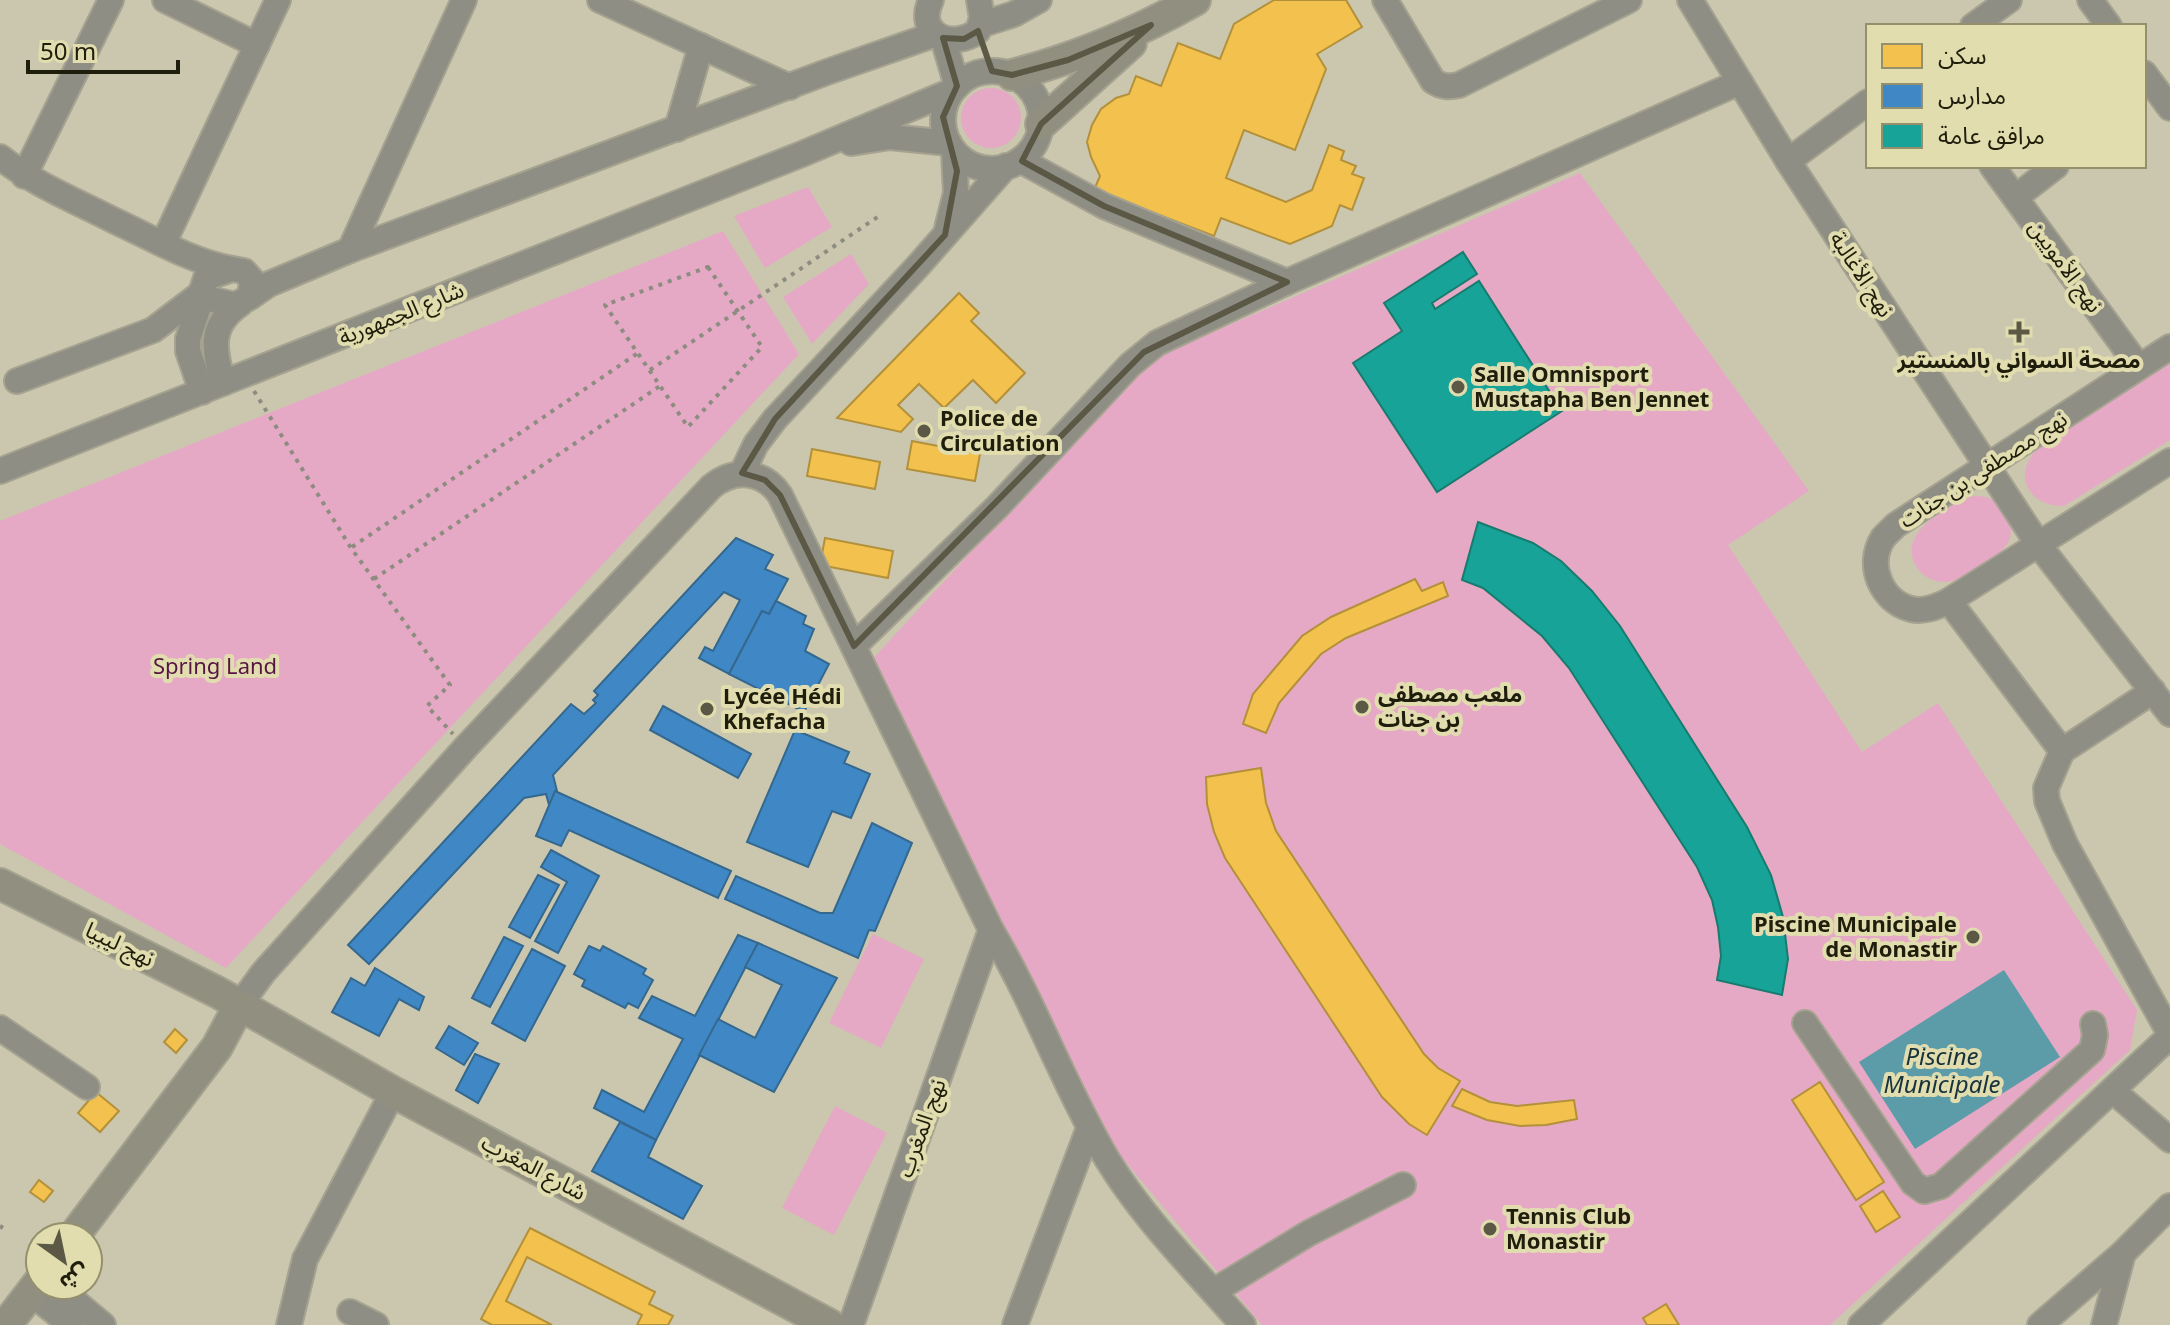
<svg xmlns="http://www.w3.org/2000/svg" width="2170" height="1325" font-family="'Noto Sans','Noto Sans Arabic',sans-serif">
<style>
.green{fill:#e6a9c5}
.water{fill:#5b9ca8}
.homes{fill:#f2c14e;stroke:#b3903a;stroke-width:2}
.schools{fill:#3f88c5;stroke:#35688e;stroke-width:2}
.public{fill:#17a398;stroke:#197b6e;stroke-width:2}
.lines{fill:none;stroke-linecap:round;stroke-linejoin:round}
.minor-casing{stroke:#a5a390;stroke-width:28}
.major-casing{stroke:#a5a390;stroke-width:34}
.path{stroke:#8d8c80;stroke-width:4;stroke-dasharray:4 6;stroke-linecap:butt}
.minor{stroke:#8f8e85;stroke-width:24}
.major{stroke:#919080;stroke-width:30}
.marked{fill:none;stroke:#5b5845;stroke-width:6;stroke-linejoin:round}
.poi-dot{fill:#5b5845;stroke:#e2ddaf;stroke-width:3}
.labels{text-anchor:middle;stroke-width:8;stroke-linejoin:round;paint-order:stroke}
.street-label{font-size:22px;fill:#1f1d0c;stroke:#e2ddaf}
.poi-label{font-size:22px;font-weight:bold;fill:#1f1d0c;stroke:#e2ddaf;text-anchor:start}
.park-label{font-size:22px;fill:#571544;stroke:#e2ddaf}
.water-label{font-size:24px;font-style:italic;fill:#16323b;stroke:#e2ddaf}
</style>
<rect width="100%" height="100%" fill="#cac7ae"/>
<g class="green">
<circle cx="991" cy="118" r="30"/>
<path d="M1580,173L1809,491L1728,545L1862,752L1938,703L2137,1010L2130,1050L1830,1325H1262L1088,1117L1019,980L1030,972L1003,930L870,662L1146,361Z"/>
<path d="M808,187L832,227L765,268L734,216Z"/>
<path d="M723,231L799,354L226,968L0,844V521Z"/>
<path d="M851,254L869,284L812,344L783,297Z"/>
<path d="M2170,362V440L2064,506C2026,506 2012,473 2039,447Z"/>
<path d="M1972,496C1987,496 1995,498 2003,510C2023,539 2002,553 1978,567C1968,574 1957,582 1945,582C1934,582 1924,577 1918,569C1893,534 1947,507 1972,496Z"/>
<path d="M873,934L924,959L881,1048L829,1023Z"/>
<path d="M835,1106L887,1133L834,1235L782,1208Z"/>
</g>
<path class="water" d="M2004,970L2060,1057L1915,1149L1859,1062Z"/>
<g class="homes">
<path d="M1274,0H1346L1362,27L1317,54L1326,69L1295,150L1244,130L1226,178L1286,202L1312,190L1329,145L1344,151L1341,160L1356,166L1352,174L1364,178L1352,210L1340,205L1332,226L1290,244L1221,218L1214,236L1094,190L1100,176L1091,157L1087,142L1092,125L1101,109L1116,98L1129,94L1136,76L1161,86L1178,43L1220,59L1234,24Z"/>
<path d="M959,293L979,313L971,321L1025,373L996,403L973,380L944,408L919,384L898,405L913,419L901,432L837,418Z"/>
<path d="M912,441L980,454L975,481L907,469Z"/>
<path d="M812,449L880,462L875,489L807,476Z"/>
<path d="M825,538L893,551L888,578L820,565Z"/>
<path d="M1415,579L1422,591L1443,582L1448,596L1346,638L1321,654L1279,703L1266,733L1243,724L1253,694L1302,636L1331,617Z"/>
<path d="M1261,768L1266,803L1276,831L1424,1054L1438,1068L1460,1081L1427,1135L1409,1124L1382,1097L1225,858L1214,832L1207,804L1206,777Z"/>
<path d="M175,1029L187,1040L176,1053L164,1042Z"/>
<path d="M1820,1082L1884,1182L1856,1200L1792,1100Z"/>
<path d="M1462,1089L1490,1102L1517,1106L1574,1100L1577,1119L1546,1125L1520,1126L1487,1120L1452,1106Z"/>
<path d="M96,1092L119,1111L100,1132L78,1113Z"/>
<path d="M39,1180L53,1191L44,1202L30,1192Z"/>
<path d="M1883,1191L1900,1217L1876,1232L1860,1206Z"/>
<path d="M530,1228L655,1292L649,1304L673,1316L668,1325H637L642,1315L527,1257L506,1301L552,1325H492L481,1319Z"/>
<path d="M1666,1304L1679,1325H1647L1643,1318Z"/>
</g>
<g class="schools">
<path d="M736,538L773,555L765,569L788,579L769,614L762,611L729,674L699,658L705,647L713,651L740,600L724,592L553,775L557,791L549,805L546,794L524,798L369,964L348,945L571,704L584,714L596,703L593,700L598,695L594,691Z"/>
<path d="M776,601L806,616L803,624L814,629L805,651L829,664L804,712L729,674L762,611L769,614Z"/>
<path d="M663,706L751,754L738,778L650,730Z"/>
<path d="M795,730L849,752L844,763L870,774L851,818L832,811L808,867L747,842Z"/>
<path d="M555,791L731,871L718,898L569,830L561,846L536,836Z"/>
<path d="M872,823L912,843L875,931L869,930L858,958L725,899L736,876L820,913H833Z"/>
<path d="M551,850L599,876L558,953L535,941L567,882L541,867Z"/>
<path d="M538,875L559,885L530,938L509,927Z"/>
<path d="M738,935L758,943L656,1140L594,1108L602,1090L644,1112L683,1039L639,1018L652,996L695,1016Z"/>
<path d="M504,937L523,946L490,1007L472,998Z"/>
<path d="M758,943L837,978L774,1092L699,1055L718,1019L755,1038L782,985L745,967Z"/>
<path d="M589,946L600,951L603,946L646,969L643,974L653,980L638,1008L628,1003L625,1008L582,986L585,980L574,974Z"/>
<path d="M532,949L565,966L525,1041L492,1023Z"/>
<path d="M375,968L424,997L419,1010L399,999L379,1036L332,1012L351,978L365,986Z"/>
<path d="M449,1026L478,1043L464,1065L436,1048Z"/>
<path d="M475,1054L499,1064L478,1103L456,1090Z"/>
<path d="M620,1122L656,1140L648,1157L702,1186L683,1219L592,1171Z"/>
</g>
<g class="public">
<path d="M1463,252L1477,274L1432,303L1435,309L1479,281L1562,411L1437,492L1353,363L1402,331L1384,303Z"/>
<path d="M1478,522L1533,543L1561,561L1592,591L1620,626L1747,827L1771,875L1783,917L1788,959L1782,995L1717,980L1721,956L1718,927L1712,900L1697,867L1569,668L1542,636L1483,588L1462,580Z"/>
</g>
<g class="lines">
<g class="minor-casing">
<g id="minor">
<path d="M165,0L257,45"/>
<path d="M600,0L790,87"/>
<path d="M931,0C915,34 951,51 978,31L982,18L979,0"/>
<path d="M1385,0L1433,81C1442,87 1449,87 1459,85L1629,0"/>
<path d="M1690,0L1788,161L2038,544L2170,714"/>
<path d="M2090,0L2109,26"/>
<path d="M980,25L1014,14L1039,0"/>
<path d="M1973,26L2009,0"/>
<path d="M943,38L957,86"/>
<circle cx="992" cy="120" r="49"/>
<path d="M2144,73L2170,108"/>
<path d="M677,129L701,46"/>
<path d="M851,143L890,137L949,143"/>
<path d="M0,157C34,184 74,200 113,220C152,238 190,261 232,269"/>
<path d="M1020,160L1104,206L1287,282"/>
<path d="M1788,161L1868,102"/>
<path d="M1992,166L2139,367"/>
<path d="M24,176L111,0"/>
<path d="M2016,197L2056,166"/>
<path d="M947,229L956,193L954,152"/>
<path d="M163,244L278,0"/>
<path d="M350,250L464,0"/>
<path d="M232,269L244,271L252,280L250,297L235,305L206,298L202,290L206,278Z"/>
<path d="M250,297L269,284L350,250L827,72L936,34"/>
<path d="M2170,347L1896,525C1892,529 1886,534 1883,538C1866,565 1881,601 1911,609C1924,612 1936,607 1947,602L2170,461"/>
<path d="M17,381L153,330L203,292"/>
<path d="M223,383C214,350 208,326 240,304"/>
<path d="M202,392L188,351V339L203,294"/>
<path d="M0,471L802,154L952,91"/>
<path d="M742,473L756,444L775,419L917,267L1006,166"/>
<path d="M1949,601L2062,751L2046,788L2047,801L2065,844L2170,1034"/>
<path d="M854,646L997,507L1130,365L1157,343L1287,282L1740,82"/>
<path d="M2062,751L2153,691"/>
<path d="M239,1006L263,973L466,747L711,487C734,468 763,470 780,495L991,930C1035,1004 1064,1086 1107,1159C1144,1220 1197,1272 1243,1325"/>
<path d="M1805,1023L1913,1183L1924,1191L1941,1186L2092,1050L2095,1035L2093,1024"/>
<path d="M0,1028L87,1087"/>
<path d="M2113,1091L2170,1140"/>
<path d="M55,1285L103,1325"/>
<path d="M1214,1291L1309,1233L1403,1185"/>
<path d="M31,1293L71,1325"/>
<path d="M350,1312L376,1325"/>
<path d="M289,1325L305,1259L393,1092"/>
<path d="M851,1325L991,930"/>
<path d="M1015,1325L1089,1128"/>
<path d="M1861,1325L2170,1036"/>
<path d="M2040,1325L2123,1253L2170,1206"/>
<path d="M2104,1325L2123,1253"/>
</g>
</g>
<g class="major-casing">
<g id="major">
<path d="M1012,75C1078,58 1135,34 1195,0"/>
<path d="M1041,124L1131,43"/>
<path d="M0,884L217,992L393,1092L830,1325"/>
<path d="M73,1237L217,1047L239,1006"/>
<path d="M6,1325L40,1281"/>
</g>
</g>
<g class="path">
<path d="M708,267L762,347L688,427L605,305Z"/>
<path d="M650,370L882,214"/>
<path d="M254,391L351,548L450,685L427,706L453,734"/>
<path d="M352,547L638,353"/>
<path d="M374,579L660,386"/>
<path d="M0,1226L3,1228"/>
</g>
<use href="#minor" class="minor"/>
<use href="#major" class="major"/>
</g>
<path class="marked" d="M1151,25L1041,124L1022,161L1104,206L1287,282L1144,352L854,646L780,495L765,480L742,473L775,419L945,235L957,171L943,117L957,86L943,38L964,39L978,31L992,71L1012,75L1068,60Z"/>
<g class="poi-dot">
<path d="M2015 320h8v8h8v8h-8v8h-8v-8h-8v-8h8z"/>
<circle cx="1458" cy="387" r="8"/>
<circle cx="924" cy="431" r="8"/>
<circle cx="1362" cy="707" r="8"/>
<circle cx="707" cy="709" r="8"/>
<circle cx="1973" cy="937" r="8"/>
<circle cx="1490" cy="1229" r="8"/>
</g>
<g class="labels">
<g class="street-label">
<text transform="translate(2066 266) rotate(54)" y="8">نهج الأمويين</text>
<text transform="translate(1862 274) rotate(57)" y="8">نهج الأغالبة</text>
<text transform="translate(401 313) rotate(-22)" y="8">شارع الجمهورية</text>
<text transform="translate(1983 469) rotate(-33)" y="8">نهج مصطفى بن جنات</text>
<text transform="translate(120 944) rotate(26)" y="8">نهج ليبيا</text>
<text transform="translate(921 1128) rotate(-70)" y="8">نهج المغرب</text>
<text transform="translate(534 1167) rotate(28)" y="8">شارع المغرب</text>
</g>
<g class="poi-label">
<text x="2019" y="368" text-anchor="middle">مصحة السواني بالمنستير</text>
<text x="1474" y="382">Salle Omnisport<tspan x="1474" dy="25">Mustapha Ben Jennet</tspan></text>
<text x="940" y="426">Police de<tspan x="940" dy="25">Circulation</tspan></text>
<text x="1378" y="702">ملعب مصطفى<tspan x="1378" dy="25">بن جنات</tspan></text>
<text x="723" y="704">Lycée Hédi<tspan x="723" dy="25">Khefacha</tspan></text>
<text x="1957" y="932" text-anchor="end">Piscine Municipale<tspan x="1957" dy="25">de Monastir</tspan></text>
<text x="1506" y="1224">Tennis Club<tspan x="1506" dy="25">Monastir</tspan></text>
</g>
<g class="park-label">
<text x="215" y="674">Spring Land</text>
</g>
<g class="water-label">
<text x="1942" y="1065">Piscine<tspan x="1942" dy="28">Municipale</tspan></text>
</g>
</g>
<rect x="1866" y="24" width="280" height="144" fill="#e2ddaf" stroke="#94906e" stroke-width="2"/>
<rect x="1882" y="44" width="40" height="24" fill="#f2c14e" stroke="#94906e" stroke-width="2"/>
<text x="1938" y="64" font-size="24" fill="#1f1d0c">سكن</text>
<rect x="1882" y="84" width="40" height="24" fill="#3f88c5" stroke="#94906e" stroke-width="2"/>
<text x="1938" y="104" font-size="24" fill="#1f1d0c">مدارس</text>
<rect x="1882" y="124" width="40" height="24" fill="#17a398" stroke="#94906e" stroke-width="2"/>
<text x="1938" y="144" font-size="24" fill="#1f1d0c">مرافق عامة</text>
<g transform="translate(64 1261) rotate(147)"><circle r="38" fill="#e2ddaf" stroke="#94906e" stroke-width="2"/>
<path d="M0-6L14 30L0 20L-14 30Z" fill="#5b5845"/>
<text y="-12" font-size="22" font-weight="bold" text-anchor="middle" fill="#1f1d0c">ش</text>
</g>
<path d="M28 60v12h150v-12" fill="none" stroke="#1f1d0c" stroke-width="4"/>
<text x="40" y="60" font-size="24" fill="#1f1d0c" stroke="#e2ddaf" stroke-width="6" paint-order="stroke">50 m</text>
</svg>
